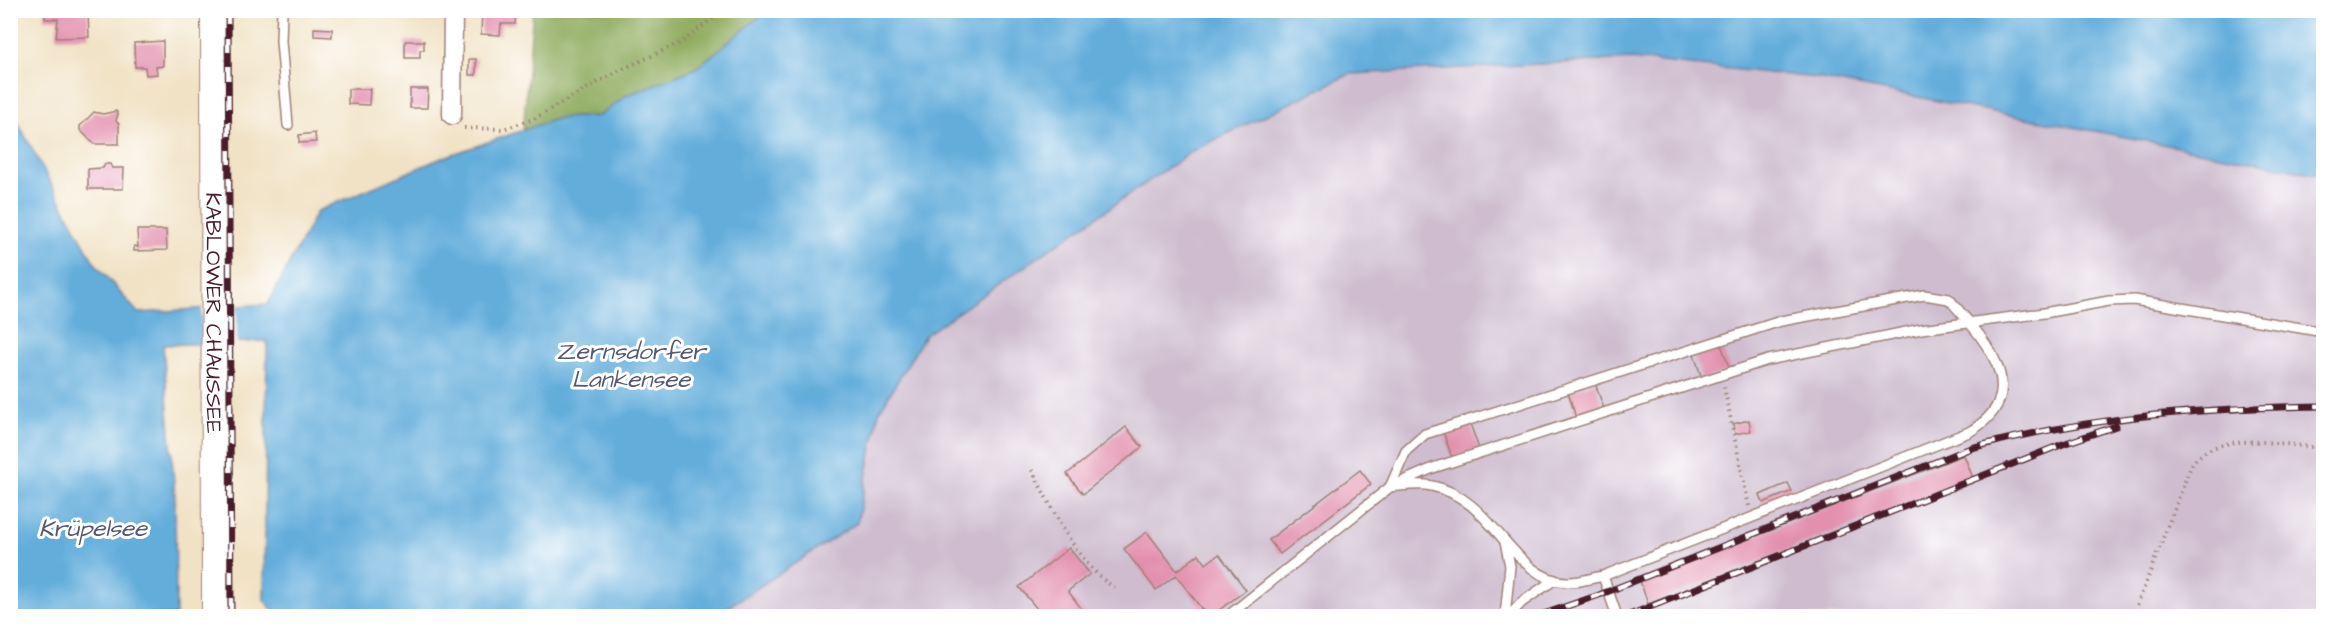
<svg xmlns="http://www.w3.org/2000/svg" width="2334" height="627" font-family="'Architects Daughter',sans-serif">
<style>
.industrial{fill:#cfbdcf}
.forest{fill:#8fac5f;stroke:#6c6645;stroke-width:1.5}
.water{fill:#63addb;stroke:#566683;stroke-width:1.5}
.pier{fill:#f1e2c5}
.building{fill:#e390ae}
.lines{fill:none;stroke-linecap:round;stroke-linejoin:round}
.lane-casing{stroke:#9e8078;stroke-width:12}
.street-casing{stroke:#9e8078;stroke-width:21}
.secondary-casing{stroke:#9e8078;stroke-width:28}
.path{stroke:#9e8078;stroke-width:4;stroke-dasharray:1.5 4.5;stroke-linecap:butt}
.lane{stroke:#fff;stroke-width:9}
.street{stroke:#fff;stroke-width:18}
.secondary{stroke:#fff;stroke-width:26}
.rail-casing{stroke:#4a1f2b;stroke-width:7}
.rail{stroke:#fff;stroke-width:4.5;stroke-dasharray:14;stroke-linecap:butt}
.labels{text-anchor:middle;stroke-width:6;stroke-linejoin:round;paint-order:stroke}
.street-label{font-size:22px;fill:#4a1f2b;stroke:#fff}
.water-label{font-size:24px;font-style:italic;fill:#545871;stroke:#fff}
</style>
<rect width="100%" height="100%" fill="#fff"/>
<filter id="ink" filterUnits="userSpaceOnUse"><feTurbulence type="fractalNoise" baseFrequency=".0167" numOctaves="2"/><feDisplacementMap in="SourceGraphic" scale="12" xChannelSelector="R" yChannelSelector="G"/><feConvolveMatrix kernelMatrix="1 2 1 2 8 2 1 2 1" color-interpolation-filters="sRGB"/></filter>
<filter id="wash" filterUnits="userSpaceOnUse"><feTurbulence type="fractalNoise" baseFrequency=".008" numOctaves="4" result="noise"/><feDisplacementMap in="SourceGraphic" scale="24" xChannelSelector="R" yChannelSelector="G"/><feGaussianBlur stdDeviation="1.35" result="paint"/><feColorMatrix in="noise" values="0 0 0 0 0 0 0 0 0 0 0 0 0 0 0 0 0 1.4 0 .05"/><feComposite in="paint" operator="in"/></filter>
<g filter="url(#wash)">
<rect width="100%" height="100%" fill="#f1e2c5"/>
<path class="industrial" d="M1632,59L1818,78L2323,175V616H714L857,523L879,412L925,335L1194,150L1350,74Z"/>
<path class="forest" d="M533,11H769L696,68L627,95L599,116L559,118L523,132Z"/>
<path class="water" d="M767,11H2324L2323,175L1818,78L1632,59L1350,74L1194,150L925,335L879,412L857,523L714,616H278L264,600L267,341L163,345L175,496L176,616H11L10,108L94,262L138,313L268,304L317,211L444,157L559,118L599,116L627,95L696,68Z"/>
<path class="pier" d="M237,303V345L202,346V306Z"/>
<g id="blocks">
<g class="building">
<path d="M45,10H88L89,37L56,38L58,19H45Z"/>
<path d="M482,10H516L515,24H501L500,35L481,34Z"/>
<path d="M314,28L332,29V37L314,36Z"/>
<path d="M163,41V66L156,67L157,74L146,75L145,67H135L134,43Z"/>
<path d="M405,41H424V50H420V58H405Z"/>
<rect x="469" y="59" width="7" height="16"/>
<path d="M348,89H370L369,105L348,104Z"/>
<path d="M410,89H428L427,108H410Z"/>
<path d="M116,111L118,114L116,121L119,124V144H94L80,130V126L94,112L103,114Z"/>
<path d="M315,133L316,142L299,143V135Z"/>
<path d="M105,164H110L112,168H124L123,189H88V169L103,168Z"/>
<path d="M137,230H166L167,250L134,251V246L138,247Z"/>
<path d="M1720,342L1730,370L1702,379L1693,351Z"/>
<path d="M1595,383L1604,409L1576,418L1568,392Z"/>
<path d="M1749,420L1751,431L1735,434L1733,424Z"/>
<path d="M1470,423L1479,449L1452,458L1443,431Z"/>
<path d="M1126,427L1142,447L1083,494L1067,474Z"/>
<path d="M1964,455L1973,478L1648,604L1640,581Z"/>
<path d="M1360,470L1371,484L1280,554L1269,540Z"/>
<path d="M1788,483L1792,491L1763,503L1760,495Z"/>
<path d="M1147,532L1177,571L1199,554L1206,564L1219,554L1246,590L1211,616H1207L1176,575L1156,590L1124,549Z"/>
<path d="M1069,548L1090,574L1068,591L1087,616H1043L1019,587Z"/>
</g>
</g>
</g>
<g filter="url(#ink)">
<use href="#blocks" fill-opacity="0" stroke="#9e8078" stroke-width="1.5"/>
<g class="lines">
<g class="lane-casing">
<g id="lane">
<path d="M282,10L281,41L288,125"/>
<path d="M1924,295L1949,299C1984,339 2036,393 1969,432L1603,576C1591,578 1578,583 1567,582C1512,580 1494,498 1432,486C1418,483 1403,486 1390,487L1406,451L1425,434L1781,321Z"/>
<path d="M1505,542L1510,566L1505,616"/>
<path d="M1603,576L1617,616"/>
<path d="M1228,616L1390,487L1433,468L1768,360L1921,329L2044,313L2109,301L2134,300L2324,332"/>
<path d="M1509,616L1522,602L1554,580"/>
</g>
</g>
<g class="street-casing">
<path id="street" d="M452,115L453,10"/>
</g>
<g class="secondary-casing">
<g id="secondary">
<path id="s1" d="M214,10L215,616"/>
</g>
</g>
<g class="path">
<path d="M464,128L503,129L534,119L614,73L682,42L723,10"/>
<path d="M1724,387L1749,506"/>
<path d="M1032,470C1051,507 1080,569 1117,589"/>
<path d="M2133,616L2191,466C2216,427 2284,446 2324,448"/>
</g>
<use href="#lane" class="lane"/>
<use href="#street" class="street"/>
<use href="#secondary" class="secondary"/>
<g class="rail-casing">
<g id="rail">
<path d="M228,10L231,616"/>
<path d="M1538,616L1599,595L1971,448C2086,417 2202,408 2320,406"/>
<path d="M1627,616L2063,444L2116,426"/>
</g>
</g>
<use href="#rail" class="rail"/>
</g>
</g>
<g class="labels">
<g class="street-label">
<text dy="8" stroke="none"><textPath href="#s1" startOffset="303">KABLOWER CHAUSSEE</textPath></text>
</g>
<g class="water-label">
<text x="631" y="359">Zernsdorfer<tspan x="631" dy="28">Lankensee</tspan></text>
<text x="93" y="536">Krüpelsee</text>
</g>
</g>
<rect width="2334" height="627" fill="none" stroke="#fff" stroke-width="36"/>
</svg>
